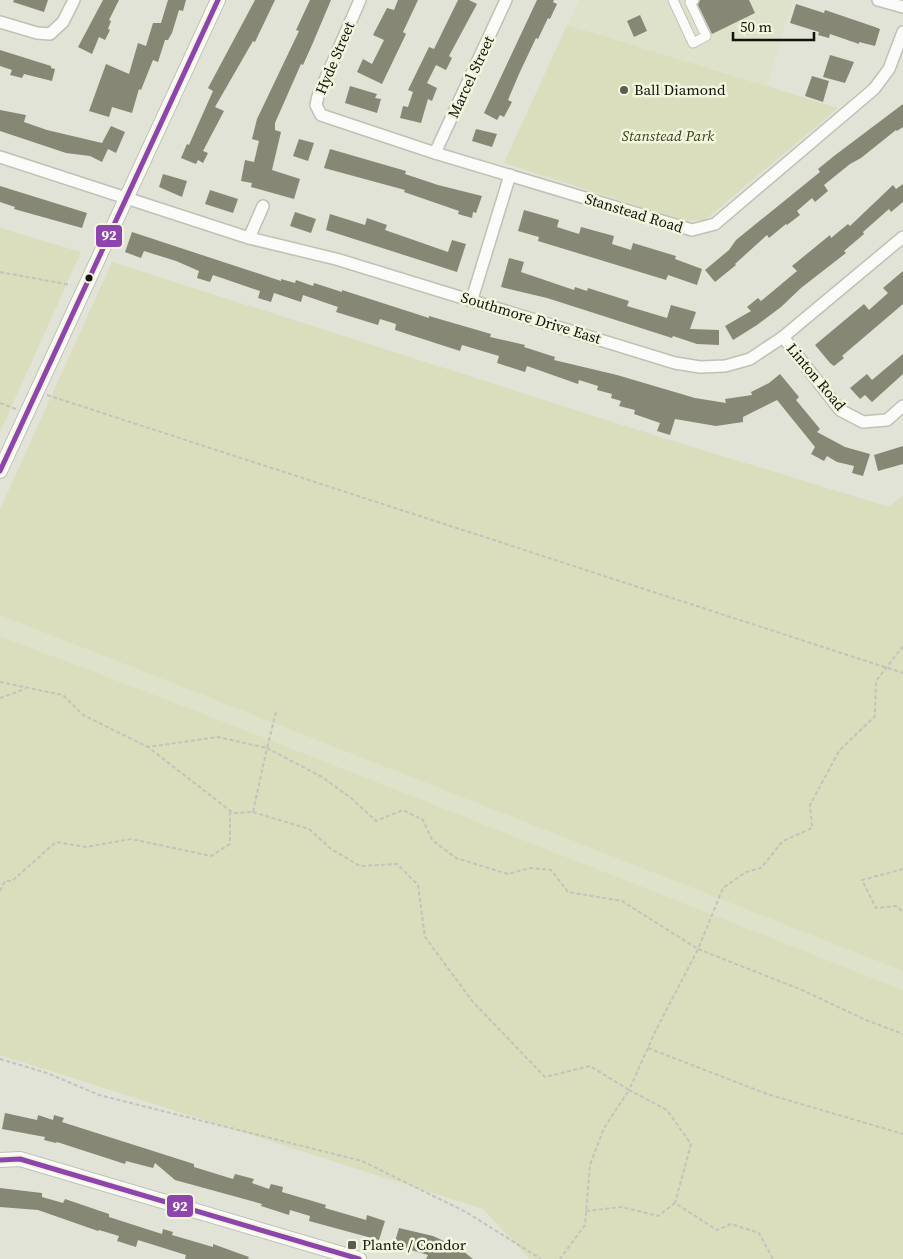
<svg xmlns="http://www.w3.org/2000/svg" width="903" height="1259" font-family="'Source Serif 4',serif">
<style>
.built{fill:#dfe2cb}
.green{fill:#dadebc}
.building{fill:#868774}
.lines{fill:none;stroke-linecap:round;stroke-linejoin:round}
.pedestrian-casing{stroke:#bfc0b7;stroke-width:11}
.minor-casing{stroke:#bfc0b7;stroke-width:14}
.tertiary-casing{stroke:#bfc0b7;stroke-width:16}
.path{stroke:#c3c3be;stroke-width:2;stroke-dasharray:4 2.5;stroke-linecap:butt}
.pedestrian{stroke:#fbfbf9;stroke-width:9}
.minor{stroke:#fbfbf9;stroke-width:11}
.tertiary{stroke:#fbfbf9;stroke-width:14}
.bus-1-casing{stroke:#f3f6de;stroke-width:9}
.bus-1{stroke:#8e44ad;stroke-width:5}
.poi-dot{fill:#5b5c52;stroke:#f3f6de;stroke-width:2}
.bus-dot{fill:#12130a;stroke:#f3f6de;stroke-width:2}
.labels{text-anchor:middle;stroke-width:5;stroke-linejoin:round;paint-order:stroke}
.street-label{font-size:15px;fill:#12130a;stroke:#f3f6de}
.poi-label{font-size:15px;fill:#12130a;stroke:#f3f6de;text-anchor:start}
.park-label{font-size:15px;font-style:italic;fill:#3a3e19;stroke:#f3f6de}
.line-badge{stroke:#f3f6de;stroke-width:2}
.badge-label{font-size:14px;text-anchor:middle;font-weight:bold;fill:#fff}
</style>
<rect width="100%" height="100%" fill="#e2e3d7"/>
<g class="built">
<path d="M579,0H793L767,86L567,25Z"/>
<path d="M0,615L903,971V990L199,712L0,636Z"/>
</g>
<g class="green">
<path d="M567,25L838,108L705,220L685,221L504,163Z"/>
<path d="M0,228L81,252L0,432Z"/>
<path d="M112,262L654,435L889,507L903,495V971L0,615V509Z"/>
<path d="M0,636L199,712L903,990V1259H530L483,1209L0,1055Z"/>
</g>
<g class="building">
<path d="M14,0H48L44,12L13,2Z"/>
<path d="M103,0H119L109,20L111,21L108,29L110,30L105,40L99,37L92,54L78,47Z"/>
<path d="M168,0H186L183,11L179,10L172,33L168,40H165L158,62L153,60L141,90L139,89L132,113L112,107L109,117L89,111L106,64L129,74L138,43L146,46L153,23H161Z"/>
<path d="M255,0H275L255,42L253,41L215,107L224,111L203,151L208,153L203,163L198,160L196,164L181,158L187,144L189,145L213,91L208,88Z"/>
<path d="M310,0H331L312,45L303,65L301,64L275,123V130L281,132L272,170L300,179L294,199L251,187L252,183L241,181L245,160L254,162L259,141L252,139L257,119L299,31L296,30Z"/>
<path d="M398,0H418L403,32L406,34L382,84L357,72L363,59L372,64L384,40L373,35L387,8L394,10Z"/>
<path d="M458,0H469L477,4L449,56L452,58L446,70L436,65L427,83L437,88L432,101L428,99L421,123L400,118L403,106L408,107L413,92L408,90L429,47L434,49Z"/>
<path d="M537,0H554L553,2L557,4L550,19L548,18L538,39L536,38L519,74L508,100L512,102L504,117L500,115L497,120L484,113Z"/>
<path d="M700,0H749L755,13L712,34L698,5Z"/>
<path d="M796,4L824,13L825,10L875,27L880,29L875,46L859,42V44L830,34L829,38L818,35L819,32L790,23Z"/>
<path d="M640,15L647,31L634,37L627,21Z"/>
<path d="M0,50L51,66V68L55,69L52,81L24,74L22,78L10,75L12,70L0,66Z"/>
<path d="M830,55L854,62L845,83L823,77Z"/>
<path d="M812,76L829,81L823,102L805,96Z"/>
<path d="M350,86L377,94L375,98L381,99L377,113L345,103Z"/>
<path d="M903,104V127L897,131L896,130L861,158L850,164L824,185L828,191L815,202L812,198L797,211L800,215L787,225L786,224L769,238L767,235L735,264L736,265L715,282L705,270L729,250L736,240L820,172L818,169L834,156Z"/>
<path d="M0,110L26,115L24,122L47,130L102,143L111,126L125,132L116,153L108,149L102,162L90,156L66,153L0,131Z"/>
<path d="M476,129L497,134L492,147L472,141Z"/>
<path d="M299,139L314,143L308,161L293,156Z"/>
<path d="M330,149L406,171L405,174L438,185L482,196L476,213L473,212L472,218L458,214L459,211L404,192L405,190L324,168Z"/>
<path d="M163,174L187,181L182,197L159,187Z"/>
<path d="M903,184V202L891,212L889,209L863,232L864,234L844,251L846,253L801,288L781,307L757,325L733,340L725,326L751,311L747,307L758,298L761,301L797,271L792,266L830,235L831,238L848,224L850,226L893,185L896,189Z"/>
<path d="M0,186L87,213L82,228L14,209L15,207L0,202Z"/>
<path d="M210,190L238,199L233,213L205,204Z"/>
<path d="M524,210L559,220L557,227L579,234L581,227L614,236L612,244L631,250L633,243L676,256L675,259L702,269L697,285L668,275L666,280L538,241L539,237L518,231Z"/>
<path d="M295,212L316,219L311,233L290,226Z"/>
<path d="M330,214L365,225L367,218L387,225L385,230L448,252L452,240L466,244L457,272L326,230Z"/>
<path d="M132,232L281,281V279L295,283L296,280L313,286L314,283L342,292V290L429,318V316L491,334L490,337L525,345L524,347L555,357L554,360L617,375L695,398L726,403L725,399L752,395L751,392L769,383L780,374L799,397L796,400L820,429L817,432L845,447L870,454L863,476L852,473L854,466L837,462L827,456L824,461L811,454L815,447L777,400L743,417V422L716,426L675,419L670,435L657,431L660,423L634,414L635,410L619,406L621,401L611,398L612,394L597,390L598,386L579,380L578,384L527,366L525,372L497,363L499,356L462,345L460,351L395,330L396,324L380,319L378,325L336,312L338,307L303,295L301,302L274,293L271,302L258,298L260,291L213,275L210,282L197,278L199,271L176,261L144,251L141,258L125,252Z"/>
<path d="M509,258L524,262L521,272L574,290L575,287L587,291L588,288L629,301L627,306L667,318L671,305L696,312L690,329L719,330V345L697,344L673,336L672,338L547,298L501,287Z"/>
<path d="M903,271V304L842,356L844,358L834,366L830,363L815,345L864,304L869,310L888,293L883,288Z"/>
<path d="M903,354V374L872,402L865,395L860,399L850,388L867,374L872,380Z"/>
<path d="M903,446V464L878,471L874,455Z"/>
<path d="M5,1113L37,1120L38,1115L53,1120L54,1115L64,1118L62,1122L194,1164V1167L233,1179L235,1174L254,1179L252,1183L269,1189L271,1184L283,1187L282,1192L326,1205L325,1208L366,1220L367,1215L385,1221L379,1240L309,1221L310,1216L290,1210L289,1215L261,1206L262,1204L175,1180L155,1163L153,1168L126,1161L125,1164L57,1142L56,1143L44,1140L45,1137L2,1129Z"/>
<path d="M0,1188L42,1193V1197L63,1203L65,1199L109,1214V1217L162,1234L163,1229L173,1232L172,1235L213,1247V1244L249,1257L248,1259H185L186,1255L138,1240L136,1247L117,1241L119,1236L99,1230L98,1231L38,1210L0,1207Z"/>
<path d="M399,1228L433,1236L459,1248L473,1259H426L428,1255L394,1245Z"/>
</g>
<g class="lines">
<g class="pedestrian-casing">
<path id="pedestrian" d="M673,0L693,43L706,36L690,2L694,0"/>
</g>
<g class="minor-casing">
<g id="minor">
<path d="M360,0L318,96L316,105L321,115L435,153L692,230L715,224L874,89L889,69L903,32"/>
<path d="M878,0L903,7"/>
<path d="M0,22L37,33L50,34L63,22L74,0"/>
<path d="M435,153L506,0"/>
<path d="M0,157L249,238L336,259L675,363L700,367L725,366L750,359L783,337L903,237"/>
<path d="M249,238L263,206"/>
<path d="M472,299L510,175"/>
<path d="M783,337L840,410L863,422L887,420L903,406"/>
</g>
</g>
<g class="tertiary-casing">
<g id="tertiary">
<path d="M0,471L218,0"/>
<path d="M0,1160L20,1159L359,1259"/>
</g>
</g>
<g class="path">
<path d="M0,272L71,285"/>
<path d="M47,395L903,673"/>
<path d="M0,403L16,409"/>
<path d="M903,646L876,681L875,716L839,751L810,805L812,828L783,841L761,868L746,872L723,888L698,949L802,990L866,1020L903,1034"/>
<path d="M0,682L63,695L83,715L148,747"/>
<path d="M0,698L25,689"/>
<path d="M276,712L267,748L218,737L148,747L233,813L253,812L267,748L322,777L351,798L376,821L403,810L423,820L432,840L456,858L508,874L530,868L551,870L568,892L622,901L698,949L655,1032L629,1090L667,1110L691,1144L675,1203"/>
<path d="M253,812L309,829L331,849L360,866L397,864L418,885L425,937L473,1002L545,1077L590,1066L629,1090L604,1128L590,1165L585,1225L560,1259"/>
<path d="M903,869L862,880L876,908L896,906L903,912"/>
<path d="M0,891L5,881H12L56,842L86,847L131,839L211,856L230,844V811"/>
<path d="M648,1048L767,1094L903,1134"/>
<path d="M0,1059L47,1073L99,1095L362,1161L466,1212L541,1259"/>
<path d="M586,1211L622,1207L658,1216L675,1203L717,1230L731,1224L759,1233L773,1259"/>
</g>
<use href="#pedestrian" class="pedestrian"/>
<use href="#minor" class="minor"/>
<use href="#tertiary" class="tertiary"/>
<g class="bus-1-casing">
<g id="bus-1">
<path d="M0,471L218,0"/>
<path d="M0,1160L20,1159L359,1259"/>
</g>
</g>
<use href="#bus-1" class="bus-1"/>
</g>
<g class="poi-dot">
<circle cx="624" cy="90" r="5"/>
<rect x="347" y="1240" width="10" height="10" rx="2.5"/>
</g>
<circle class="bus-dot" cx="89" cy="278" r="4.5"/>
<g class="labels">
<g class="street-label">
<text transform="translate(335 58) rotate(-67)" y="5">Hyde Street</text>
<text transform="translate(471 77) rotate(-65)" y="5">Marcel Street</text>
<text transform="translate(634 213) rotate(17)" y="5">Stanstead Road</text>
<text transform="translate(531 318) rotate(17)" y="5">Southmore Drive East</text>
<text transform="translate(816 377) rotate(50)" y="5">Linton Road</text>
</g>
<g class="poi-label">
<text x="634" y="95">Ball Diamond</text>
<text x="362" y="1250">Plante / Condor</text>
</g>
<g class="park-label">
<text x="668" y="141">Stanstead Park</text>
</g>
</g>
<g class="line-badge">
<rect x="95" y="224" width="28" height="24" rx="5" fill="#8e44ad"/>
<rect x="166" y="1194" width="28" height="24" rx="5" fill="#8e44ad"/>
</g>
<g class="badge-label">
<text x="109" y="240">92</text>
<text x="180" y="1211">92</text>
</g>
<path d="M733 32v8h81v-8" fill="none" stroke="#12130a" stroke-width="2.5"/>
<text x="740" y="32" font-size="15" fill="#12130a" stroke="#f3f6de" stroke-width="4" paint-order="stroke">50 m</text>
</svg>
